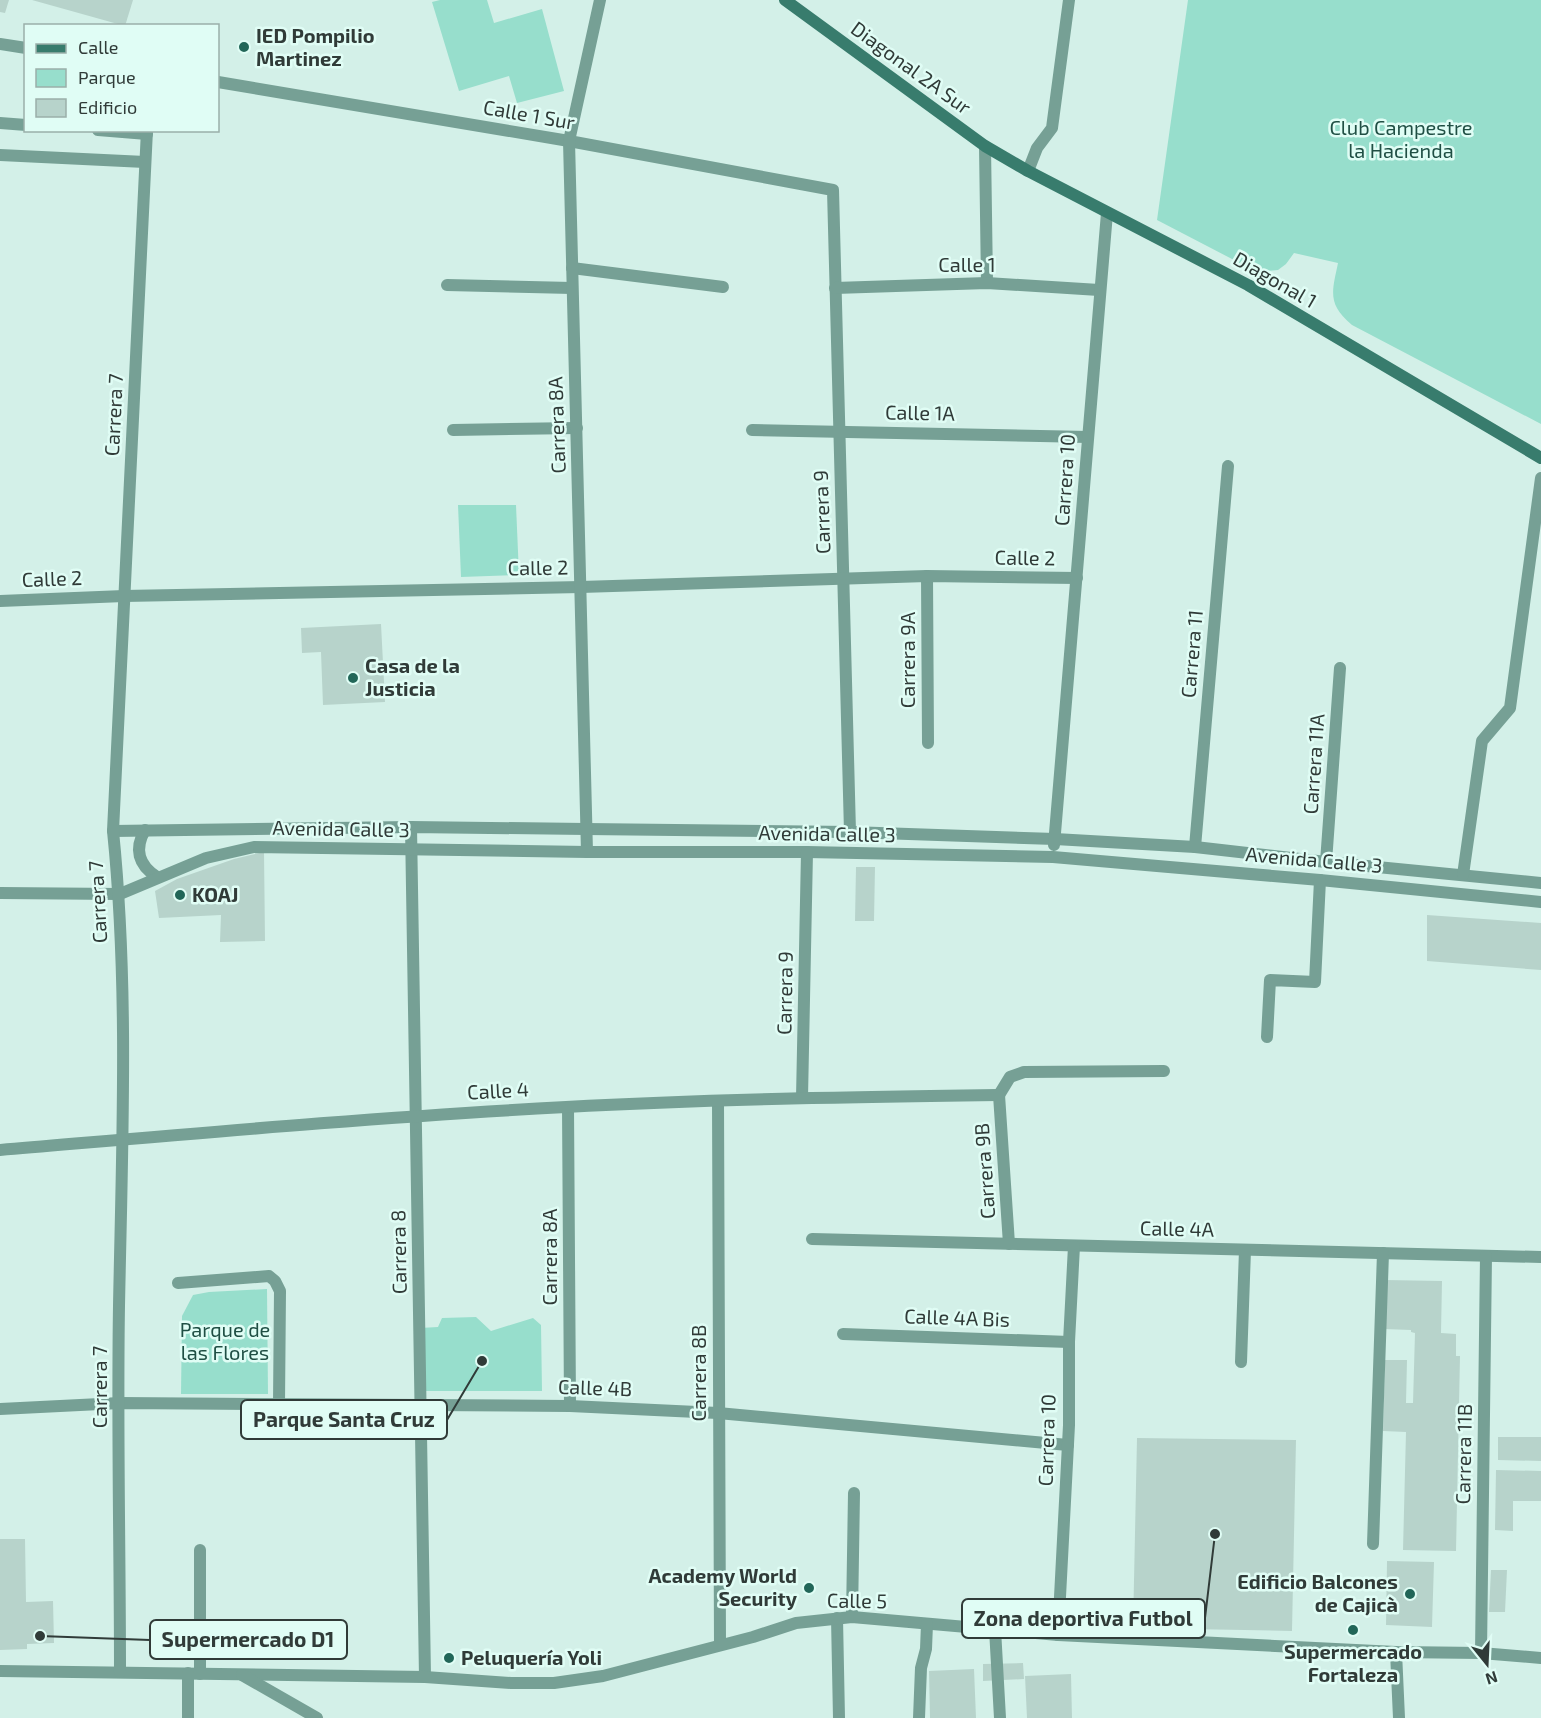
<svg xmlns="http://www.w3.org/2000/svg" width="1541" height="1718" font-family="'Exo 2',sans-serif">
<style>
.green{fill:#97decc}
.building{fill:#b7d3cb}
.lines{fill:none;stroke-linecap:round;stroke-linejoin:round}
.street{stroke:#76a095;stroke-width:12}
.secondary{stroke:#387c6d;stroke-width:12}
.poi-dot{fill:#216658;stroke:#e0fdf5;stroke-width:2}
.labels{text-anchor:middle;stroke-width:5;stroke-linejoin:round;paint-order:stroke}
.poi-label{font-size:20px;font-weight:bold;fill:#303b38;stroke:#e0fdf5;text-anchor:start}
.street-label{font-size:20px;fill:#303b38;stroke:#e0fdf5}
.park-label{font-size:20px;fill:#1f4f44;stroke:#e0fdf5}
.leader{fill:none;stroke:#303b38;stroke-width:2}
.callout-dot{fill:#303b38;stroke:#e0fdf5;stroke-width:2}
.callout{fill:#e0fdf5;stroke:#303b38;stroke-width:2}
.callout-label{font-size:21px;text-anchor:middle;font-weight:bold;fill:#303b38}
</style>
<rect width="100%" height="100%" fill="#d3f0e8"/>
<g class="green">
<path d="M440,0H487L494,23L542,9L564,91L517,103L509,76L459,91L432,2Z"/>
<path d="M1188,0H1541V424L1352,325C1327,304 1332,292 1338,263L1294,253L1286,264L1278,270L1257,272L1157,220Z"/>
<path d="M458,505H516L519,575L461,577Z"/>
<path d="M267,1289L268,1394H181L182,1316L193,1295L209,1292Z"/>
<path d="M476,1317L491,1331L533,1318L541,1325L542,1391H423L420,1328L438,1327L442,1318Z"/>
</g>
<g class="building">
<path d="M0,0H9L5,13L0,12Z"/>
<path d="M32,0H133L125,26Z"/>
<path d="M381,624L385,702L323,705L321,652L302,653L301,628Z"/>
<path d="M264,852L265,941L220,942L221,915L159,918L155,891L177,879L234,859Z"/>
<path d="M856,867H875L874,921H855Z"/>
<path d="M1427,915L1541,923V970L1427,961Z"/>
<path d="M1385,1280L1442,1281L1441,1333L1456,1334V1356H1460L1456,1551L1403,1550L1406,1432L1383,1431L1385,1360H1407L1406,1403H1413L1415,1333L1411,1332V1330L1384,1329Z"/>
<path d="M1498,1437H1541V1461L1498,1460Z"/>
<path d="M1137,1438L1296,1440L1292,1631L1133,1628Z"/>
<path d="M1496,1470L1541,1471V1501H1513V1531L1495,1530Z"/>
<path d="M0,1539H25L26,1602L53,1601L54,1643L27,1644V1649L0,1650Z"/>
<path d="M1387,1561L1434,1562L1432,1627L1386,1625Z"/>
<path d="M1491,1570H1507L1505,1612H1489Z"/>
<path d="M1023,1663L1024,1679L983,1681V1664Z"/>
<path d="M974,1669L976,1718H930L929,1671Z"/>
<path d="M1071,1674L1072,1718H1027L1025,1676Z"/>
</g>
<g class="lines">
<g class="street">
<path d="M0,44L26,48"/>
<path d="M218,82L569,141L833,190L850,832"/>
<path d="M0,123L26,125"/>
<path d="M98,130L147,134"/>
<path d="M985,146L987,283"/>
<path d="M0,155L145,162"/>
<path d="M1028,171L1037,148L1052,128L1069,0"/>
<path d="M572,268L723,287"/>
<path d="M447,285L572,288"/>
<path d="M835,288L987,283L1099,290"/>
<path d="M453,430L577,428"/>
<path d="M752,430L1088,437"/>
<path d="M927,576L928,743"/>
<path d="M0,601L124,596L581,587L927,576L1077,578"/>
<path d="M411,827L425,1677"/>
<path d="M145,830C134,849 138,865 157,877"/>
<path d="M113,831L411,827L586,829L850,832L1055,839L1195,847L1326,862L1541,883"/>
<path d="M1054,845L1107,213"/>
<path d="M1195,847L1228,466"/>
<path d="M587,852L569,141L600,0"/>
<path d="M1326,862L1340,668"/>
<path d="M1463,875L1482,741L1510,708L1541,478"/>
<path d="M0,893L120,894L206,858L254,847L587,852H807L1053,857L1320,880L1541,902"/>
<path d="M1267,1037L1270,980L1315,982L1320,880"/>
<path d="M999,1095L1010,1077L1024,1072L1164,1071"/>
<path d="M999,1095L1009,1244"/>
<path d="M802,1098L807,852"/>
<path d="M718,1101L720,1644"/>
<path d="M568,1107L570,1406"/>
<path d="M0,1150C189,1134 377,1117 566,1107C710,1099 855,1097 999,1095"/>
<path d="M812,1239L1541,1257"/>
<path d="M178,1283L269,1276L275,1281L280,1291L279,1403"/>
<path d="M843,1334L1069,1342"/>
<path d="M1241,1362L1245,1250"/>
<path d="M0,1409L120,1403L570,1406L718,1413L1068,1445"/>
<path d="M1373,1544L1383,1253"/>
<path d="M200,1550V1674"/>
<path d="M852,1617L854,1493"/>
<path d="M837,1618L839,1718"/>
<path d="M995,1629L1000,1718"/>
<path d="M1058,1635L1069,1425V1342L1074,1246"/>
<path d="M1396,1652L1399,1718"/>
<path d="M1481,1653L1486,1256"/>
<path d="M0,1671L425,1677L511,1683H554L603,1676L753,1637L796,1623L852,1617L1058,1635L1396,1652L1481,1653L1541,1658"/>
<path d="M120,1672C120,1550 117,1428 119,1306C122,1147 129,988 113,831L147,130"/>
<path d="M242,1675L317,1718"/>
<path d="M188,1718V1673"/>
<path d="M919,1718L921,1668L926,1649L927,1624"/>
</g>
<path class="secondary" d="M785,0L985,146L1028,171L1248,285L1541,458"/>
</g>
<g class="poi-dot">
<circle cx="244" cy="47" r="6"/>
<circle cx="353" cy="678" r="6"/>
<circle cx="180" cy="895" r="6"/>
<circle cx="809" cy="1588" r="6"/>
<circle cx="1410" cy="1594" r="6"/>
<circle cx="1353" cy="1630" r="6"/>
<circle cx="449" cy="1658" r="6"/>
</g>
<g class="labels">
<g class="poi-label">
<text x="256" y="43">IED Pompilio<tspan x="256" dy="23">Martinez</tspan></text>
<text x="365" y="673">Casa de la<tspan x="365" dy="23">Justicia</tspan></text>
<text x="192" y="902">KOAJ</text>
<text x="797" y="1583" text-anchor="end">Academy World<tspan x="797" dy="23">Security</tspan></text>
<text x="1398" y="1589" text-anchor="end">Edificio Balcones<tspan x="1398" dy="23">de Cajicà</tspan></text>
<text x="1353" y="1659" text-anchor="middle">Supermercado<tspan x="1353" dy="23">Fortaleza</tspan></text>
<text x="461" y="1665">Peluquería Yoli</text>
</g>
<g class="street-label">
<text transform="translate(911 68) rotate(36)" y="7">Diagonal 2A Sur</text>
<text transform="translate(529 115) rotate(10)" y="7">Calle 1 Sur</text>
<text x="967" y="272">Calle 1</text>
<text transform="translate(1275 280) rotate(30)" y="7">Diagonal 1</text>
<text transform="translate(920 413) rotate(1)" y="7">Calle 1A</text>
<text transform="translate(114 415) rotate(-87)" y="7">Carrera 7</text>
<text transform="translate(557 425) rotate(-92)" y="7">Carrera 8A</text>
<text transform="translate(1065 480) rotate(-86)" y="7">Carrera 10</text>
<text transform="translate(822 512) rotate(-92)" y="7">Carrera 9</text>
<text transform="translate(1025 558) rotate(1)" y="7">Calle 2</text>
<text transform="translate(538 568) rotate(-1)" y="7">Calle 2</text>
<text transform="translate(52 579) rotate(-2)" y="7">Calle 2</text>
<text transform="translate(1192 654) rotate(-85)" y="7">Carrera 11</text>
<text transform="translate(908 660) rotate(-90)" y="7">Carrera 9A</text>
<text transform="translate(1314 764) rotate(-86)" y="7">Carrera 11A</text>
<text transform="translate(341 829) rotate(1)" y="7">Avenida Calle 3</text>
<text transform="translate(827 834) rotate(1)" y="7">Avenida Calle 3</text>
<text transform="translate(1314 860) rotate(5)" y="7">Avenida Calle 3</text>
<text transform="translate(98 902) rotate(-93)" y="7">Carrera 7</text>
<text transform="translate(785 993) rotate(-89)" y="7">Carrera 9</text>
<text transform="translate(498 1091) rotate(-3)" y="7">Calle 4</text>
<text transform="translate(985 1171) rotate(-94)" y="7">Carrera 9B</text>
<text transform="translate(1177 1229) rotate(1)" y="7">Calle 4A</text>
<text transform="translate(399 1252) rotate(-91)" y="7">Carrera 8</text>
<text transform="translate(550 1257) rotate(-90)" y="7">Carrera 8A</text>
<text transform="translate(957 1318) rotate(2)" y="7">Calle 4A Bis</text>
<text transform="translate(699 1373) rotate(-90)" y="7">Carrera 8B</text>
<text transform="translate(100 1387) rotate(-90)" y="7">Carrera 7</text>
<text transform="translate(595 1388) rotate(2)" y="7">Calle 4B</text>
<text transform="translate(1047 1440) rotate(-88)" y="7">Carrera 10</text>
<text transform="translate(1464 1454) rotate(-89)" y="7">Carrera 11B</text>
<text transform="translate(857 1601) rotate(1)" y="7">Calle 5</text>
</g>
<g class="park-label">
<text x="1401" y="135">Club Campestre<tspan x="1401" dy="23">la Hacienda</tspan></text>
<text x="225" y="1337">Parque de<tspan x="225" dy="23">las Flores</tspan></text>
</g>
</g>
<path class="leader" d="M482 1361L447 1420M1215 1534L1205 1618M40 1636L150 1640"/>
<g class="callout-dot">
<circle cx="482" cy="1361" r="6"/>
<circle cx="1215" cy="1534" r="6"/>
<circle cx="40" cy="1636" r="6"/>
</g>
<g class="callout">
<rect x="241" y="1400" width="206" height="39" rx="6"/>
<rect x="962" y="1599" width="243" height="39" rx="6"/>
<rect x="150" y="1620" width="197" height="39" rx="6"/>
</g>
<g class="callout-label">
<text x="344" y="1427">Parque Santa Cruz</text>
<text x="1083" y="1626">Zona deportiva Futbol</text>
<text x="248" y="1647">Supermercado D1</text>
</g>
<rect x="24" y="24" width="195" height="108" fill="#e0fdf5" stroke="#9aafa9" stroke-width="1.5"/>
<rect x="36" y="44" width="30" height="9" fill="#387c6d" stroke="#9aafa9" stroke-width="1.5"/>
<text x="78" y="54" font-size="18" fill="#303b38">Calle</text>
<rect x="36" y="69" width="30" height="18" fill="#97decc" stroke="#9aafa9" stroke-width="1.5"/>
<text x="78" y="84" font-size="18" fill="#303b38">Parque</text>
<rect x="36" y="99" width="30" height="18" fill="#b7d3cb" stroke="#9aafa9" stroke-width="1.5"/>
<text x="78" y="114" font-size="18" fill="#303b38">Edificio</text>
<g transform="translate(1487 1664) rotate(162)" stroke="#e0fdf5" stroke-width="4.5" paint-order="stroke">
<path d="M0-4.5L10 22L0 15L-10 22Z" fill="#303b38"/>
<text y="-9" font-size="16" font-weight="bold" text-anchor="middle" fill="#303b38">N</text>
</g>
</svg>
